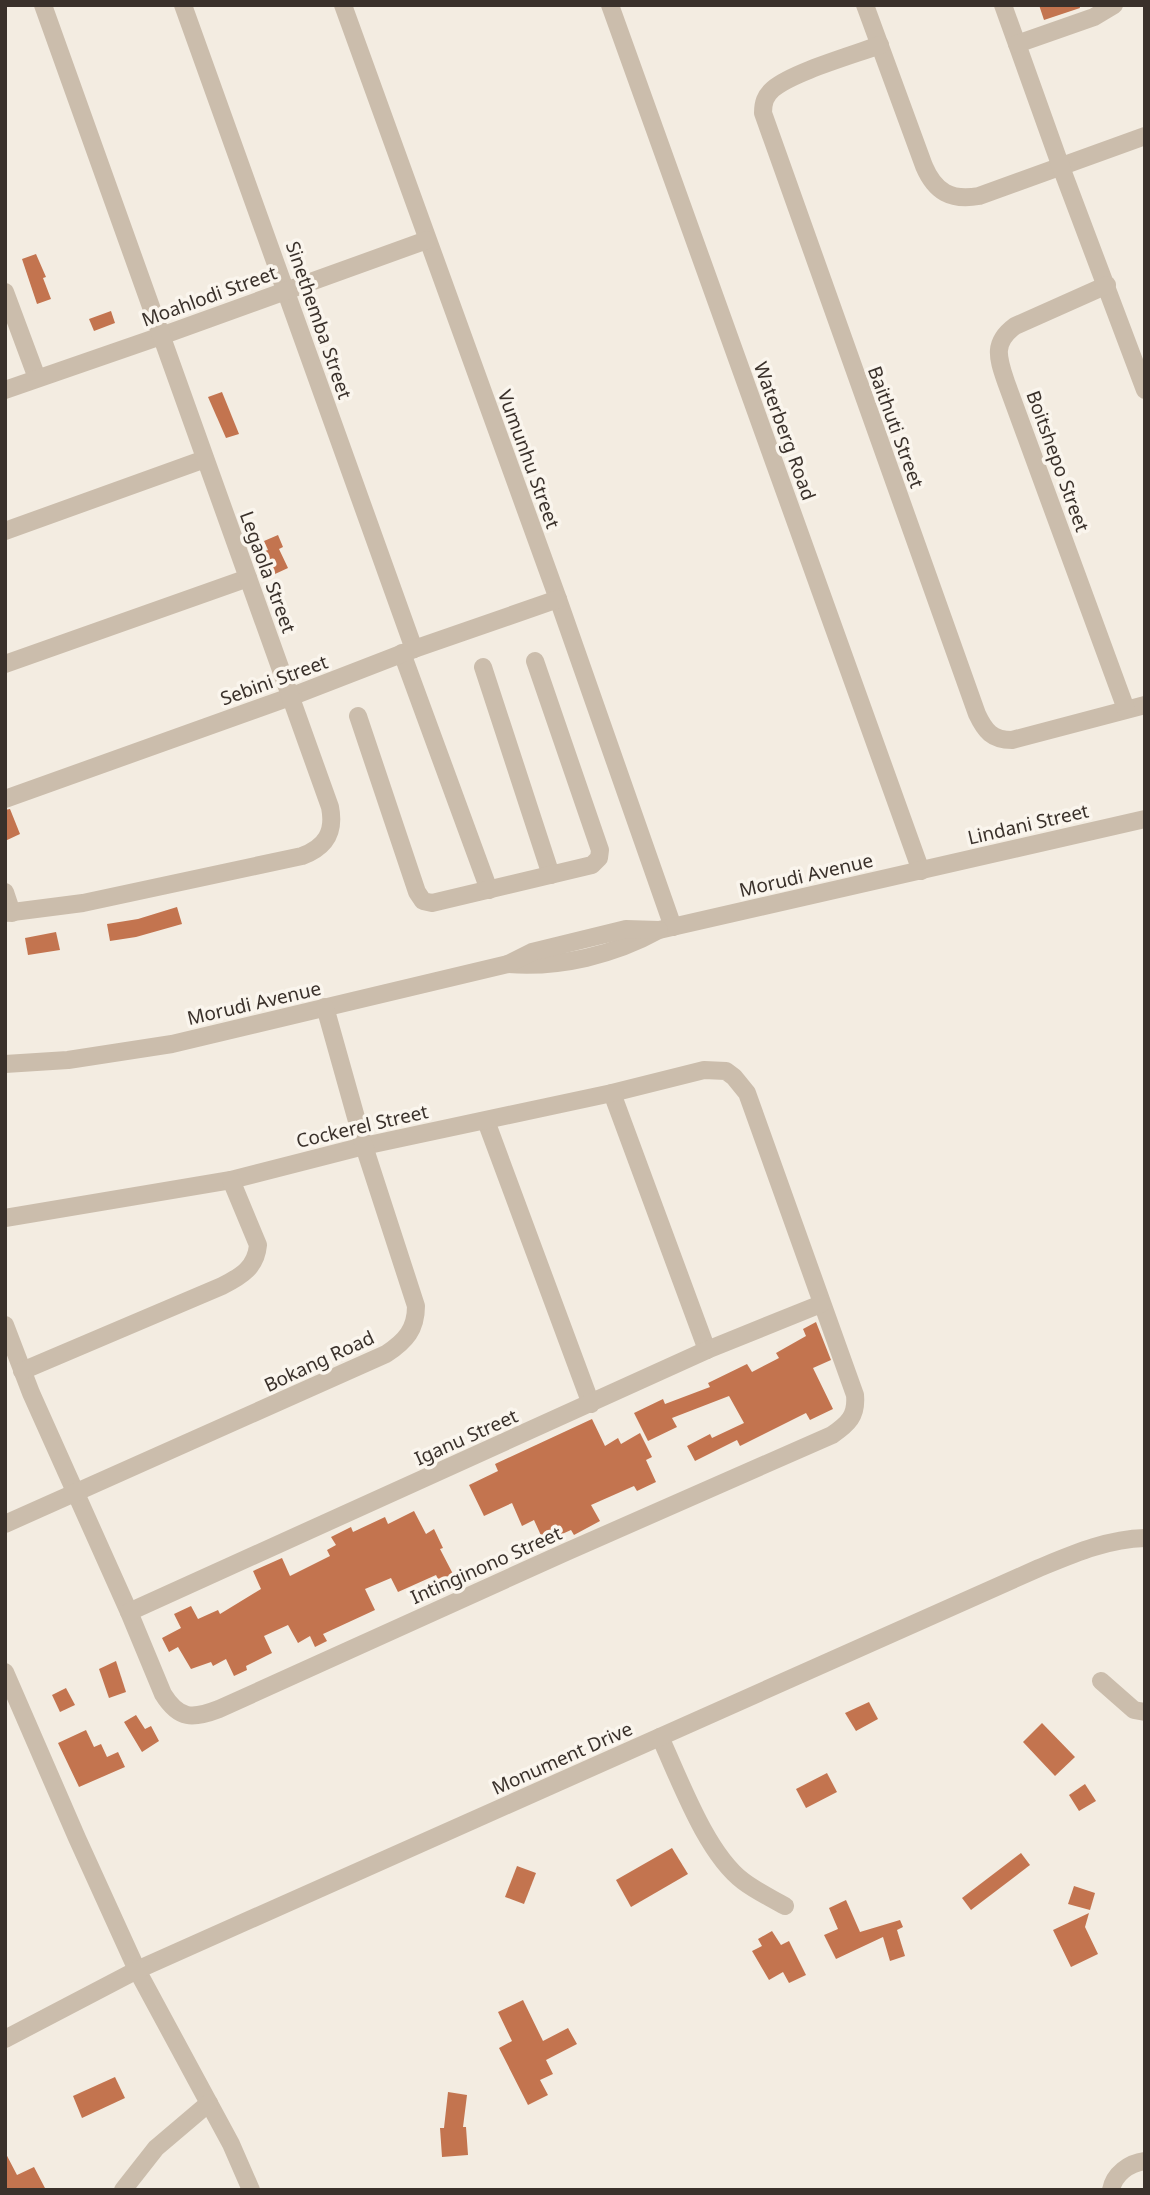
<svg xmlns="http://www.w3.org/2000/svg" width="1150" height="2195" font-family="'Noto Sans',sans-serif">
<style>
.building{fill:#c3744f}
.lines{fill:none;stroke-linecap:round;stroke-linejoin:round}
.minor{stroke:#cbbdac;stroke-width:18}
.labels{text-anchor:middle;stroke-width:7;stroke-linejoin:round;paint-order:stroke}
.street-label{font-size:19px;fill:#3a312b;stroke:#faf5ed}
</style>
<rect width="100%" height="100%" fill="#f3ece1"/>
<g class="building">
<path d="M1039,5H1079L1080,8L1044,20Z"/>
<path d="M36,254L46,277L43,278L51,299L37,304L22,259Z"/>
<path d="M111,311L115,323L94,331L89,319Z"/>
<path d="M222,392L239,434L226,438L208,397Z"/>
<path d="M278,535L283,547L279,549L288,568L275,574L265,551L268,550L264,541Z"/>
<path d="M10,809L20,834L5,841V810Z"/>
<path d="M177,907L182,924L136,937L110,941L107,924L138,919Z"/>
<path d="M56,932L60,950L28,955L25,938Z"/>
<path d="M816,1322L831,1360L813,1368L833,1409L810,1420L806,1413L740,1446L737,1440L695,1461L687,1446L710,1434L712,1438L744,1423L729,1396L672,1418L677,1427L648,1441L634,1413L663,1399L665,1404L710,1387L708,1383L747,1364L752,1372L779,1358L776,1353L806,1336L803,1329Z"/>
<path d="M592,1419L605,1446L618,1438L621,1444L640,1433L652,1457L646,1460L656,1482L637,1491L634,1486L591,1505L600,1521L574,1535L571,1530L544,1542L534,1520L522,1526L512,1503L484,1516L469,1485L498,1471L495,1464Z"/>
<path d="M414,1511L426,1534L434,1529L443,1548L440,1549L453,1574L439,1581L436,1575L398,1592L391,1578L365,1589L375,1610L323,1634L327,1641L315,1647L310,1636L298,1643L288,1625L264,1636L272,1653L246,1666L247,1670L234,1676L226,1659L213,1666L211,1662L191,1669L178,1647L169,1652L162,1638L181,1628L174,1614L191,1606L198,1619L218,1610L220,1614L261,1589L253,1571L282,1558L290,1576L330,1556L327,1550L336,1545L331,1537L351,1527L353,1532L385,1517L388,1524Z"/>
<path d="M116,1661L126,1692L109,1698L99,1669Z"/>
<path d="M66,1688L75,1705L60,1712L52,1695Z"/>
<path d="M869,1702L878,1719L856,1731L845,1713Z"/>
<path d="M136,1715L145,1729L151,1726L159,1741L142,1752L124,1722Z"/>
<path d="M1042,1723L1075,1757L1055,1776L1023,1742Z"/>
<path d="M86,1730L94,1747L101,1744L107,1757L118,1752L125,1767L79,1787L58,1743Z"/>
<path d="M827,1773L837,1792L806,1808L796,1789Z"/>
<path d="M1085,1784L1096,1801L1079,1811L1069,1795Z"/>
<path d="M672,1848L688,1874L631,1907L616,1880Z"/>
<path d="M1021,1853L1030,1865L971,1910L962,1898Z"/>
<path d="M517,1866L536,1873L524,1904L505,1897Z"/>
<path d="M1074,1886L1095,1893L1090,1910L1068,1904Z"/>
<path d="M846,1900L860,1932L900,1920L903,1927L897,1930L905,1956L890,1961L883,1937L836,1959L824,1935L838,1929L829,1908Z"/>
<path d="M1089,1913L1085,1927L1098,1954L1071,1967L1053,1930Z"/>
<path d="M772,1931L781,1945L789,1941L806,1975L789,1983L783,1972L769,1980L752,1951L762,1946L758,1939Z"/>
<path d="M523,2000L543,2041L568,2028L577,2044L546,2060L553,2074L540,2080L548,2095L528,2105L499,2048L512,2041L498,2012Z"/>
<path d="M115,2077L125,2098L82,2118L73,2096Z"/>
<path d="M448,2092L467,2095L463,2127H466L468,2155L442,2157L440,2128H444Z"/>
<path d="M5,2152L17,2175L34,2167L46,2190H5Z"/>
</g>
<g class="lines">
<g class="minor">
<path d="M183,5L414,649"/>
<path d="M343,5L558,599L673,927"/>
<path d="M610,5L921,871"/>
<path d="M865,5L924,166C935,192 951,201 979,196L1145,136"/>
<path d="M1003,5L1061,167L1145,390"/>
<path d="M1017,44L1094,17L1114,5"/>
<path d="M880,45C853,55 793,72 773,89C765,96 763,103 763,113L977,714C985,731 992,740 1012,740L1145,705"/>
<path d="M1107,285L1015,326C992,343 998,358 1006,382L1126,709"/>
<path d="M5,292L37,378"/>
<path d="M5,390L161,336L427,240"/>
<path d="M5,531L205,459"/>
<path d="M402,653L489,890"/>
<path d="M5,664L248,578"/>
<path d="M483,667L551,875"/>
<path d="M358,716L417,892L423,901L432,903L592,865L599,858L600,850L535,661"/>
<path d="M5,799L290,697L414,649L558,599"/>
<path d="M5,892L12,913"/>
<path d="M5,913L83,903L302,856C326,847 335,832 330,807L43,5"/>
<path d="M508,964C560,968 614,955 659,930L1145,819"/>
<path d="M5,1064L68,1060L172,1044L508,964L532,952L626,929L659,930"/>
<path d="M612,1093L707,1350"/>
<path d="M486,1121L591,1404"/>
<path d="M5,1218L231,1180L364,1146L612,1093L704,1070L726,1071L734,1077L747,1093L855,1395C857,1416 848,1424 832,1435L566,1552L219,1709C193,1719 179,1720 163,1694L129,1612L31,1393L5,1325"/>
<path d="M22,1371L222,1286C242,1276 256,1267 258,1245L231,1180"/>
<path d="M5,1524L386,1354C406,1341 416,1329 416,1306L364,1146L325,1007"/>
<path d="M129,1612L707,1350L821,1304"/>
<path d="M5,1672L77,1838L137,1970L231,2144L251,2190"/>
<path d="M1101,1681L1134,1710L1145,1712"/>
<path d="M660,1737C680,1780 706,1853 743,1881C756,1891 771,1898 785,1906"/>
<path d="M5,2039L137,1970L1039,1568C1073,1554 1107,1539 1145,1538"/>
<path d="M123,2190L156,2148L209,2103"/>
<path d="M1111,2190C1114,2174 1129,2163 1145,2161"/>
</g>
</g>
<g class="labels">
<g class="street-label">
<text transform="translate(209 296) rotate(-20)" y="7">Moahlodi Street</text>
<text transform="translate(319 320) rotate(71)" y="7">Sinethemba Street</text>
<text transform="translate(896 427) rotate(70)" y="7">Baithuti Street</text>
<text transform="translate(785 431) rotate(70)" y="7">Waterberg Road</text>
<text transform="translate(529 459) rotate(70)" y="7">Vumunhu Street</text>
<text transform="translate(1058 461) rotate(70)" y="7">Boitshepo Street</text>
<text transform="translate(268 572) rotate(70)" y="7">Legaola Street</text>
<text transform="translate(274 680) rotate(-20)" y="7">Sebini Street</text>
<text transform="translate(1028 824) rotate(-13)" y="7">Lindani Street</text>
<text transform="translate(806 875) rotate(-13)" y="7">Morudi Avenue</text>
<text transform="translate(254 1003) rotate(-13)" y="7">Morudi Avenue</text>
<text transform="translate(362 1126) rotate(-13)" y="7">Cockerel Street</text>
<text transform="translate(319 1361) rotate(-25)" y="7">Bokang Road</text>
<text transform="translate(466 1437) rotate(-24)" y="7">Iganu Street</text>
<text transform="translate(486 1565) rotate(-24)" y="7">Intinginono Street</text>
<text transform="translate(562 1758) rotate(-24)" y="7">Monument Drive</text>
</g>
</g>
<rect width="1150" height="2195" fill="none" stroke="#3a312b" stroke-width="14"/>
</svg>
